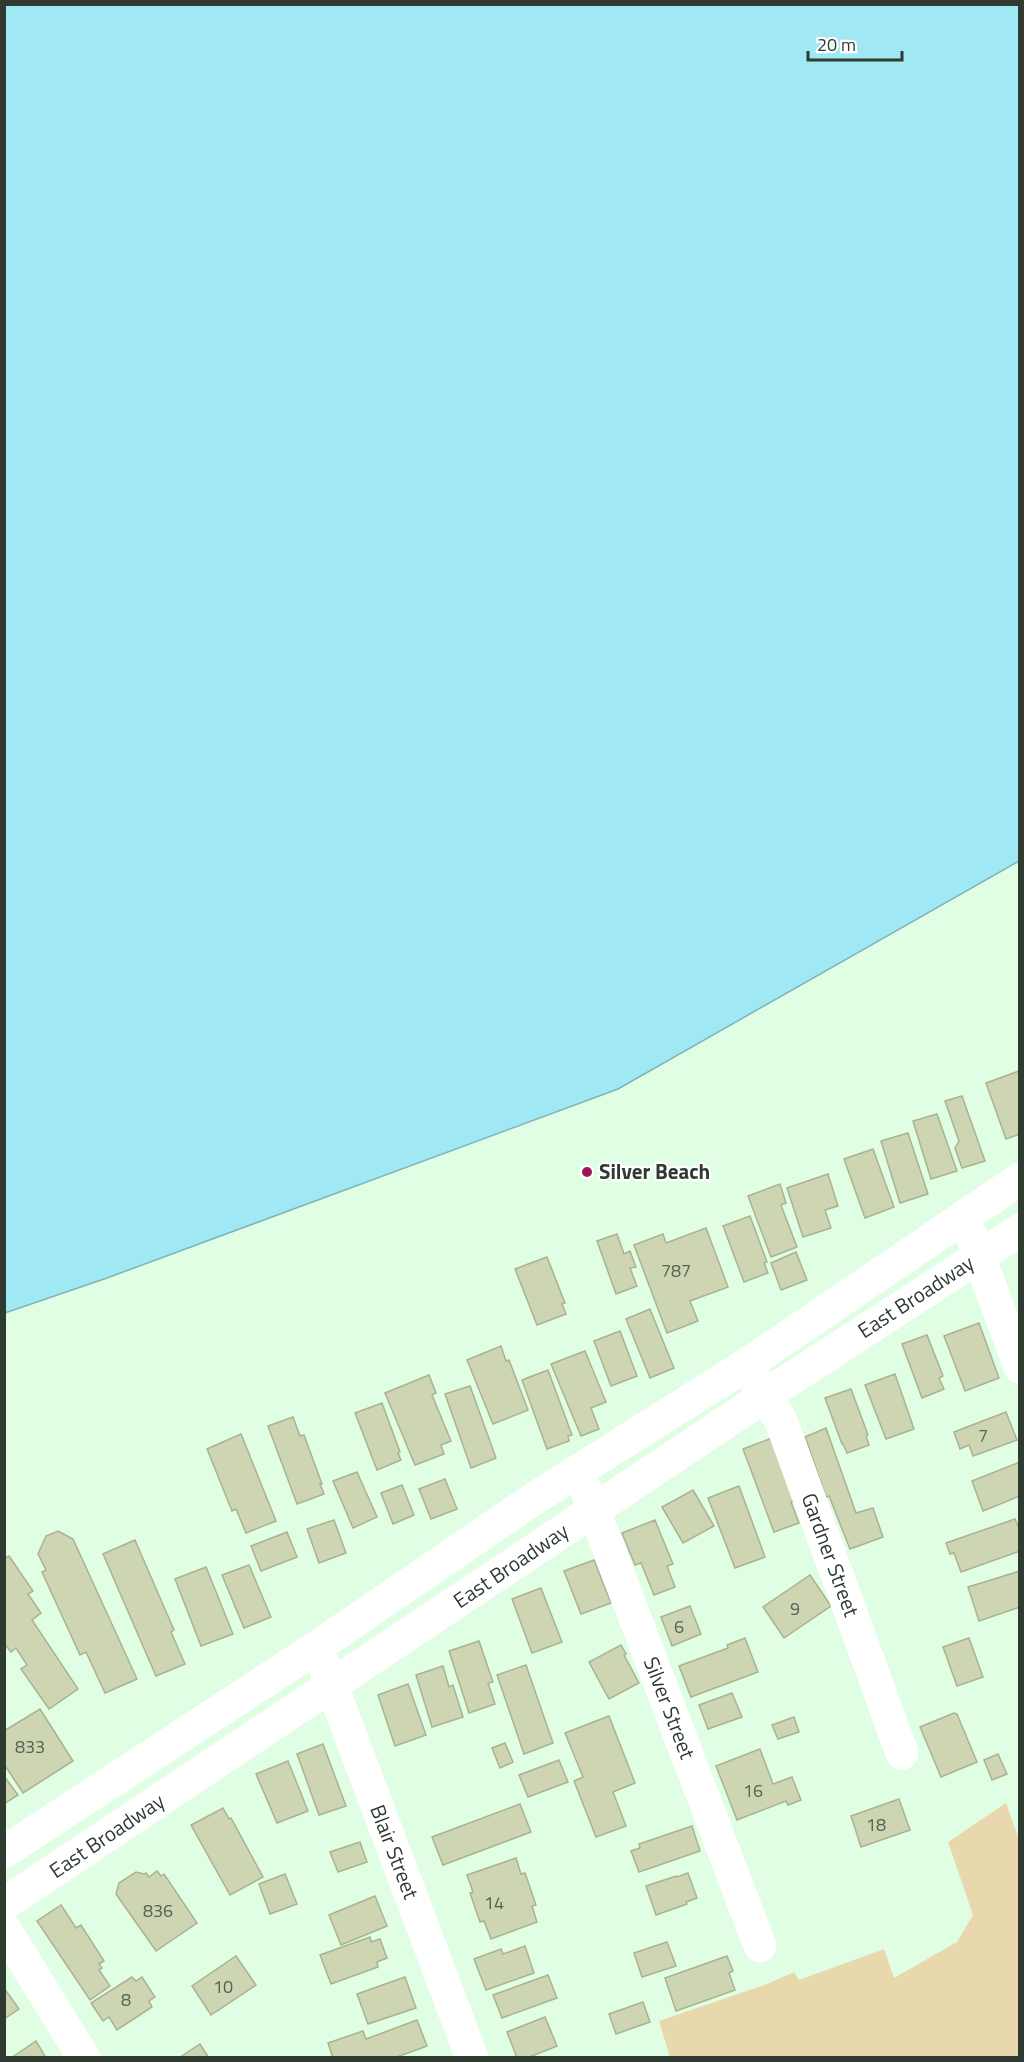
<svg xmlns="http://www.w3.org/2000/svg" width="1024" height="2062" font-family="'Titillium Web',sans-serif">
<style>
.green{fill:#e9d8ae}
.water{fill:#a0e8f3;stroke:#7eb4b9;stroke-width:1.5}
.building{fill:#cdd5b3;stroke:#aab290;stroke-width:1.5}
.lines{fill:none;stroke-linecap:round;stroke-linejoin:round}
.minor{stroke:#fff;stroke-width:33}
.poi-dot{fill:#a3155b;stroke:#fff;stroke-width:2}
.labels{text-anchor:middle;stroke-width:4.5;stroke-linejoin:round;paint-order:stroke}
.number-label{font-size:18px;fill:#566252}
.poi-label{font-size:21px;font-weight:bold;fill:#2f3b31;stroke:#fff;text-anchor:start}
.street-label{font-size:21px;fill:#2f3b31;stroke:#fff}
</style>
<rect width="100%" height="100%" fill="#e0fee3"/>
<path class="green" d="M1006,1803L1019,1839V2057H670L659,2021L767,1984L794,1972L799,1980L884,1949L894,1978L957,1942L973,1915L948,1842Z"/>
<path class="water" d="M4,5H1019V861L618,1089L107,1278L5,1313Z"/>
<g class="building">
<path d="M1019,1071L1020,1134L1006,1139L986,1083Z"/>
<path d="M962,1096L985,1161L962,1168L955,1148L959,1141L945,1101Z"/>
<path d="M937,1114L957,1171L931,1179L913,1121Z"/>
<path d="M908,1133L928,1194L900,1203L881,1141Z"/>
<path d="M873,1149L894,1207L865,1218L844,1159Z"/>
<path d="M828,1174L838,1206L825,1210L831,1228L803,1237L787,1188Z"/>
<path d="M780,1184L786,1203L781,1205L797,1247L771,1257L748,1196Z"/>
<path d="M750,1216L767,1262L764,1263L768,1273L744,1282L723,1226Z"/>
<path d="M706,1228L728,1287L690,1301L698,1321L667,1333L634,1245L663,1234L666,1243Z"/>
<path d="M617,1234L624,1254L630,1251L636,1267L630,1268L637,1286L616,1294L597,1241Z"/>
<path d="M796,1252L807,1280L781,1290L771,1263Z"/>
<path d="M547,1257L565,1303L562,1304L566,1314L537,1325L515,1269Z"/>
<path d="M650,1309L674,1368L650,1378L626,1319Z"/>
<path d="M979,1323L999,1378L965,1391L944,1336Z"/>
<path d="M620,1331L637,1376L611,1386L594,1341Z"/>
<path d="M927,1335L943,1376L939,1378L944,1389L922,1398L902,1344Z"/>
<path d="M501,1346L506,1361L509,1360L528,1410L493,1424L467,1360Z"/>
<path d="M585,1351L606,1402L591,1408L599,1429L581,1436L551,1364Z"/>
<path d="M548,1370L572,1435L568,1436L569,1441L547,1449L522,1380Z"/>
<path d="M895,1374L914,1429L886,1439L865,1385Z"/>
<path d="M429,1375L436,1393L432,1395L451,1441L441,1445L444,1454L415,1465L385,1393Z"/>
<path d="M470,1386L496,1458L471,1468L445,1394Z"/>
<path d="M851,1389L868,1435L866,1436L869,1445L847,1453L843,1444H842L825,1398Z"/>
<path d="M382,1403L400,1452L398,1453L401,1460L377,1470L355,1413Z"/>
<path d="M1006,1412L1017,1440L973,1456L969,1445L960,1449L954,1432Z"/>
<path d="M293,1417L300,1436L304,1435L322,1484H320L324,1494L297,1504L268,1426Z"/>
<path d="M826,1428L856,1513L873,1508L883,1537L850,1549L829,1496L826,1497L805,1437Z"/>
<path d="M241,1434L276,1521L246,1533L236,1509L232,1511L207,1449Z"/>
<path d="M772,1438L797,1500L791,1502L799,1523L774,1532L743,1449Z"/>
<path d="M1020,1462V1496L983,1511L972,1481Z"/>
<path d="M357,1472L377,1517L353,1528L333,1481Z"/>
<path d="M445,1479L457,1509L431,1519L419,1489Z"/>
<path d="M402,1485L414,1515L393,1524L381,1493Z"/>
<path d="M739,1486L765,1557L735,1568L708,1498Z"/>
<path d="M693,1490L714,1526L683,1543L662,1507Z"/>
<path d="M1015,1519L1020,1530V1551L961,1572L954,1553L950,1554L946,1543Z"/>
<path d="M334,1520L346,1553L319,1563L307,1529Z"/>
<path d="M655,1520L673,1564L667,1566L675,1587L654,1595L641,1563L635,1565L622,1533Z"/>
<path d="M58,1531L73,1539L137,1679L105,1693L86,1652L80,1655L42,1572L46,1570L38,1554L46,1536Z"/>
<path d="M287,1532L297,1557L261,1571L251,1546Z"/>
<path d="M135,1540L174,1630L171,1632L185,1664L156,1676L103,1554Z"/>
<path d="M9,1556L33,1591L28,1594L41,1613L32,1620L78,1689L49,1709L21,1669L27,1665L16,1648L11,1652L4,1643V1559Z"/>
<path d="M594,1560L611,1603L581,1614L564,1571Z"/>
<path d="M249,1565L271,1617L244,1628L222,1575Z"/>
<path d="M206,1567L233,1634L201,1646L175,1579Z"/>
<path d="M1020,1571V1607L979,1621L968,1587Z"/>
<path d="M810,1575L831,1606L784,1638L763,1607Z"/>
<path d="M541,1588L562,1642L532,1653L512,1599Z"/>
<path d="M690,1606L701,1634L672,1646L661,1617Z"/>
<path d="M745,1638L758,1672L691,1697L679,1666L728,1648L727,1645Z"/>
<path d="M969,1638L983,1677L957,1686L943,1647Z"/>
<path d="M479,1641L493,1682L488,1683L495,1704L469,1713L449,1651Z"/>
<path d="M621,1645L626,1654L624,1655L639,1683L609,1699L589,1662Z"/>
<path d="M526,1665L553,1743L524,1754L497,1675Z"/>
<path d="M443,1666L449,1687L453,1685L463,1717L432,1727L416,1675Z"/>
<path d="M408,1684L426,1735L395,1746L378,1695Z"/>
<path d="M732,1693L742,1717L708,1729L699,1705Z"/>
<path d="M40,1709L73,1761L23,1793L4,1764V1731Z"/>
<path d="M954,1713L957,1714L977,1762L941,1777L920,1727Z"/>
<path d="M609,1716L635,1783L613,1792L626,1826L596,1837L574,1781L583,1777L565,1733Z"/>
<path d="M794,1717L799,1732L778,1739L772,1725Z"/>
<path d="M505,1743L513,1762L500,1768L492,1748Z"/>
<path d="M323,1744L346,1806L319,1815L297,1754Z"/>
<path d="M760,1749L773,1784L792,1777L801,1800L788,1805L786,1801L737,1820L716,1766Z"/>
<path d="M998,1754L1007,1774L992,1780L984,1760Z"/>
<path d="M559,1760L568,1782L528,1797L519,1775Z"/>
<path d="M288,1761L308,1811L277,1823L256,1774Z"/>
<path d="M4,1776L18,1795L4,1804Z"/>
<path d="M899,1799L910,1830L861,1847L851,1816Z"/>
<path d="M520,1804L531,1832L443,1865L432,1837Z"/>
<path d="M223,1808L229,1819L231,1818L263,1877L230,1895L191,1825Z"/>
<path d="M692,1826L700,1851L639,1872L631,1851L640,1848L639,1844Z"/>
<path d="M360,1842L367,1862L338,1872L330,1852Z"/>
<path d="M516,1858L521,1874L525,1873L536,1905L532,1906L537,1922L491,1939L484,1921L480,1922L470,1893L473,1892L467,1875Z"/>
<path d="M157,1871L161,1876L164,1874L197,1923L156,1951L116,1894L119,1883L136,1872L144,1874L146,1873L149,1877Z"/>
<path d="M688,1873L697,1898L686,1902L687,1904L656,1915L646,1886L676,1876L677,1877Z"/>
<path d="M285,1874L297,1904L270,1914L259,1884Z"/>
<path d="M375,1896L387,1926L341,1945L329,1915Z"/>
<path d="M61,1905L76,1928L81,1925L104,1961L99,1964L102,1968L99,1970L110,1986L90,2000L37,1921Z"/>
<path d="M370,1937L371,1942L380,1939L387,1958L377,1962L378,1967L331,1984L320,1955Z"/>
<path d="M667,1942L676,1966L642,1977L634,1953Z"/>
<path d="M525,1946L534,1973L486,1990L474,1959L501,1949L503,1954Z"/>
<path d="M236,1956L256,1985L211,2015L192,1986Z"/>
<path d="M727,1956L733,1971L729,1973L735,1990L676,2011L665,1978Z"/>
<path d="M548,1975L557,1998L502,2018L493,1995Z"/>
<path d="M132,1977L136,1981L142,1977L155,1997L149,2001L152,2007L117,2030L109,2017L103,2021L91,2003Z"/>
<path d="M405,1977L416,2008L368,2024L357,1994Z"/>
<path d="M4,1988L19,2009L4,2019Z"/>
<path d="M643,2002L650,2022L616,2034L609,2014Z"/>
<path d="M545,2017L557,2046L527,2058H517L507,2032Z"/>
<path d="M417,2020L427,2046L394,2058H333L328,2043L363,2031L366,2039Z"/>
<path d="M36,2041L46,2058H11Z"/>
<path d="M200,2044L209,2058H179Z"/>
</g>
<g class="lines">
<g class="minor">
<path d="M972,1237L1020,1367"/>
<path d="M753,1376L781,1421L902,1753"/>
<path d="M587,1492L760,1946"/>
<path d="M324,1665L472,2058"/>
<path d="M4,1852L317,1647L532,1500L746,1365L1020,1179"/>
<path d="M4,1904L780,1386L1020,1230"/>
<path d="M4,1928L84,2058"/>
</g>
</g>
<circle class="poi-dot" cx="587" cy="1172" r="6"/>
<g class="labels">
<g class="number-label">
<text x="676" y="1277">787</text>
<text x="983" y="1442">7</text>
<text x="795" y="1615">9</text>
<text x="679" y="1633">6</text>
<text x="30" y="1753">833</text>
<text x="753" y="1797">16</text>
<text x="876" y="1831">18</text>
<text x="494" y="1909">14</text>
<text x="158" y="1917">836</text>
<text x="223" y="1993">10</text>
<text x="126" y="2006">8</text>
</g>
<g class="poi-label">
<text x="599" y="1179">Silver Beach</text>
</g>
<g class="street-label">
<text transform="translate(916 1297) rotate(-33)" y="7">East Broadway</text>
<text transform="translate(830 1555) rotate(70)" y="7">Gardner Street</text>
<text transform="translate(511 1566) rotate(-34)" y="7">East Broadway</text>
<text transform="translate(669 1708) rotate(69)" y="7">Silver Street</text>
<text transform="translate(107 1836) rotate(-34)" y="7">East Broadway</text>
<text transform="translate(394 1852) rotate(69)" y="7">Blair Street</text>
</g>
</g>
<rect width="1024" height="2062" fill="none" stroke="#2f3b31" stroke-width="12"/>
<path d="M808 51v9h94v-9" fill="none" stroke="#2f3b31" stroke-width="3"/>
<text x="817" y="51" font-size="18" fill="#2f3b31" stroke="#ffffff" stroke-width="4.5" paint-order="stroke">20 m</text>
</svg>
